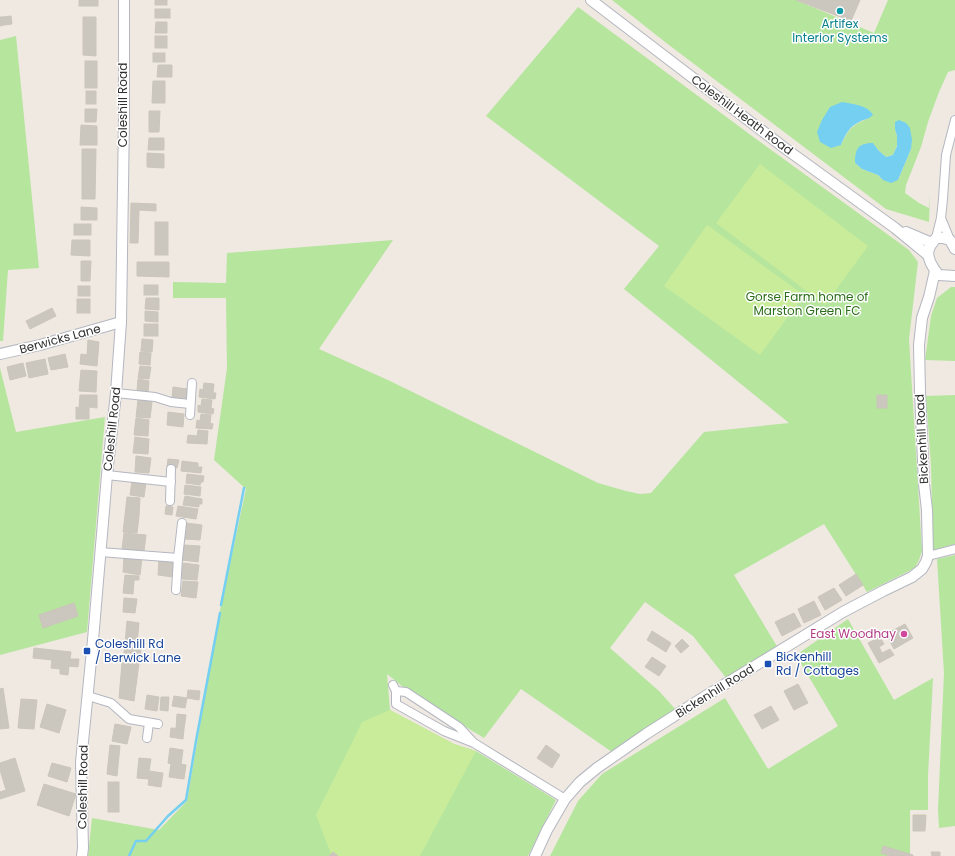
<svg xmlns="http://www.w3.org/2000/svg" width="955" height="856" font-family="Poppins,sans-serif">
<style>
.green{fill:#b6e59e;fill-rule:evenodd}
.pitch{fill:#c9ec9a}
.water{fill:#75cff0}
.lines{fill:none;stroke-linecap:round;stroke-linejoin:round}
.stream{stroke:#75cff0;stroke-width:2.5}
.building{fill:#cbc7bf;stroke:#cbc5ba}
.minor-casing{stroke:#b4b7c1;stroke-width:10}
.tertiary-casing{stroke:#b4b7c1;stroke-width:12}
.minor{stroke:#fff;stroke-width:8}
.tertiary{stroke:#fff;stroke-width:10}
.culture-dot{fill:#0f9aa8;stroke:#fff;stroke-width:1.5}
.hotel-dot{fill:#d1479c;stroke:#fff;stroke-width:1.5}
.transit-dot{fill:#1a4fb4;stroke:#fff;stroke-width:1.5}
.labels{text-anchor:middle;stroke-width:3;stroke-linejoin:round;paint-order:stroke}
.culture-label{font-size:12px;fill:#0d838f;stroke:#fff}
.street-label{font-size:12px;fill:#2e2e2e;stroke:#fff}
.park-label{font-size:12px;fill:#2c6e1b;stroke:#fff}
.hotel-label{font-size:12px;fill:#b23c85;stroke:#fff;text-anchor:end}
.transit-label{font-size:12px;fill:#164399;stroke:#fff;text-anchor:start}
</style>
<rect width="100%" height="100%" fill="#efe9e1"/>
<g class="green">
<path d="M612,0H796L874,33L888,0H955V70L948,72L939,92L928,122L921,147L906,185L905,193L919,203L929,208L930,193L929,222L886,209L665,42ZM842,102L869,118C852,125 849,128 841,145ZM895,129L911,149L898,180H883L878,175L862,169L855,163L872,143L878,150L886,157L893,155C898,145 899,141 895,129Z"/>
<path d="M578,7L752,136L909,250L918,262L909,339L922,551L919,560L915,568L867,592L824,524L734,575L778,648L727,679L693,636L645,602L610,648L659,691L677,711L612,752L521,689L484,738L413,695L387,674L390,710L454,744L476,751L556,800L528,856H88L92,818L159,830L187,801L219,615L246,489L214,460L227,368L226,298H173V282L226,283L227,253L393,240L319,349L390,381L598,483L626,491L640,494L651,493L704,432L789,423L624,289L659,246L486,116Z"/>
<path d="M16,36L39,268L8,270L3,341H0V40Z"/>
<path d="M951,287H955V361L925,360L931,316L937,298Z"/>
<path d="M0,368L16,432L105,417L87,632L0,655Z"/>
<path d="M955,395V544L933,550L931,466L926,396Z"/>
<path d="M955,555V826L939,828L938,810L944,673L937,559Z"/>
<path d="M848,619L894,700L933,678L928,776V810H910V854L882,851L890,856H550L578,801L602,774L725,698L768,769L838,726L796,655Z"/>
</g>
<g class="pitch">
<path d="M760,164L868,246L825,305L716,223Z"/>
<path d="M707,225L804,295L760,355L664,286Z"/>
<path d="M390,710L454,744L476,751L420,856H333L331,854L316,815L362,722Z"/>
</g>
<g class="water">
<path d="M842,102C852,104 868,105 873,115C869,119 866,119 861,121C849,127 846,133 841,145L831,148L820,142L817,132L822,120L830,107Z"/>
<path d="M899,120L906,123L910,128L912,140L911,149L898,180L891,183L883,180L878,175L862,169L855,163C855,149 858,143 873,143L878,150L886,157L893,155L897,146V136L895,129V122Z"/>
</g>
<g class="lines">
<g class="stream">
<path d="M221,605L244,488"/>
<path d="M129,856L136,841H146L168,816L186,800L196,741L220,613"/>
</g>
</g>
<g class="building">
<rect x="79" y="0" width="19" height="6"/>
<rect x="155" y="0" width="12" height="5"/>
<path d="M796,0H860L851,21Z"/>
<rect x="155" y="9" width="15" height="9"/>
<path d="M11,16L12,24L4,25L3,17Z"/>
<path d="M0,17H3L4,25L0,26Z"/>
<path d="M83,17H96V56L83,55Z"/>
<path d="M156,22H167V33H155Z"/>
<rect x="155" y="36" width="12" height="12"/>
<rect x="153" y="53" width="12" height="9"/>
<rect x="85" y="61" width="12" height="27"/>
<path d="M158,65H172V77H157Z"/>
<path d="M153,81H165V103H152Z"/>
<rect x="86" y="91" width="10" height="13"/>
<path d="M85,109H97L96,122H85Z"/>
<path d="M149,111H160L159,132H149Z"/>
<path d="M81,125L97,126V145H80Z"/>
<path d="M149,138H164V150H148Z"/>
<path d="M82,149H96L95,199H82Z"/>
<path d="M147,153L164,154V168L147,167Z"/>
<path d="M131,203L156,204V211L139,210L138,243H130Z"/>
<path d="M81,207L97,208V220H81Z"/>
<rect x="155" y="222" width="13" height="33"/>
<rect x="74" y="224" width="17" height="11"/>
<path d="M72,240H90V256L71,255Z"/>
<path d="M81,261H91L90,281H81Z"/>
<path d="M137,262H169V277L137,276Z"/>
<rect x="144" y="285" width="14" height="10"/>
<rect x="78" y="286" width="12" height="10"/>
<path d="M146,298H159V310L145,309Z"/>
<rect x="77" y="299" width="13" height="14"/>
<path d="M52,308L56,316L30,329L26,321Z"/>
<path d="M145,311L158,312V322L145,321Z"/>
<rect x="144" y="324" width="14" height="12"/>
<path d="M142,339L153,340L152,352L141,351Z"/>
<path d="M88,340L99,342L97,366L80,364L81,354L87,355Z"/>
<path d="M140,352L151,353L150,365L139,364Z"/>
<path d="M65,354L68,367L51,370L48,358Z"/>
<path d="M45,359L48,374L29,378L26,363Z"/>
<path d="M23,363L26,376L10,380L7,367Z"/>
<path d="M140,366L151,367L149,379L138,378Z"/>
<path d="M81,370L97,371L96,392L79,391Z"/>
<path d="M138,379L149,381L148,393L137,391Z"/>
<path d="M204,383L214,384L213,393H216L215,399L199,397L200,389L203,390Z"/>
<path d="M173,387L187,389L186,400L172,398Z"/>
<path d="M80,395H97V408L89,407V419H76V407L79,408Z"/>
<rect x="877" y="395" width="10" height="13"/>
<path d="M202,399L212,400L211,408L214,409L213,414L198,412V405L201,406Z"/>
<path d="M138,400L152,402L150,418L136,417Z"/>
<path d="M168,412L184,414L183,427L167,425Z"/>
<path d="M201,414L211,415L210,423L213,424L212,429L196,428L197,420L200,421Z"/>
<path d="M136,418L149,420L148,436L134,435Z"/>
<path d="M198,430L208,431L207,444L187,443L188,435L197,436Z"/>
<path d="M135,437L149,439L148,454L133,453Z"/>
<path d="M136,456L151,458L149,473L135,472Z"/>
<path d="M168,459L179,460L177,468L167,466Z"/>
<path d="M182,461L198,463V467H202L201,473L181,471Z"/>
<path d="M187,474L204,476L203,482H201L200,485L186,483Z"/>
<path d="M132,481L146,482L144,497L130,495Z"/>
<path d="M185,485L201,487L200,496L184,494Z"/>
<path d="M185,496L202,499V504H199V507L183,505Z"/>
<path d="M127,497L140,498L139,516L125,515Z"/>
<path d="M166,506L173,507L172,515L165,514Z"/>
<path d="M178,506L198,509L196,519L176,516Z"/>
<path d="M125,515L139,516L137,533L123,532Z"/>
<path d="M186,523L202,525L200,540L185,539Z"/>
<path d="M124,533L146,535L144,551L122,549Z"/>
<path d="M184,545L200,546L198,562L182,560Z"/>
<path d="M124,556L142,558L140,575L123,572Z"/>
<path d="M159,559L175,561L173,577L158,575Z"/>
<path d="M183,563L199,565L197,580L182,579Z"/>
<path d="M856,574L863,585L846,596L839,585Z"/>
<path d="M125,575L139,576V580H134L133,594L123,593Z"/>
<path d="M183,581L198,582L196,598L181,596Z"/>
<path d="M834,588L842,600L825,610L818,597Z"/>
<path d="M124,598L137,599L135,613L123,612Z"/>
<path d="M814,601L821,615L804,623L798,609Z"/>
<path d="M74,603L78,616L43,628L39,615Z"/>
<path d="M794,613L801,626L782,636L775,622Z"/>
<path d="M127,621L139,623L137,644L125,643Z"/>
<path d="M905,624L913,638L894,649L886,634Z"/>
<path d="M652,631L671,643L666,652L647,640Z"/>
<path d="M880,637L884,644L879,647L882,653L890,649L894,655L879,663L868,643Z"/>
<path d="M682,639L689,646L681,653L675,646Z"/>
<path d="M125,646L141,649L139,661L123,659Z"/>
<path d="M34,648L71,652L70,659H79L78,667L69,666L68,675L60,674V669L51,668L52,660L33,658Z"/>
<path d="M652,657L666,666L659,676L645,667Z"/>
<path d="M122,663H139L134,701L119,698Z"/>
<path d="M798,684L808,703L794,710L784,691Z"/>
<path d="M3,688L9,728L0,729V689Z"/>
<path d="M188,690L200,691L199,700L187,698Z"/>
<path d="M147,695L159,697L157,711L145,709Z"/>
<path d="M174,696L187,698L185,708L172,706Z"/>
<path d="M161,697H169L168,711L160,710Z"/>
<path d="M21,699L37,700L34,729L18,728Z"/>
<path d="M47,704L66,710L59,733L40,727Z"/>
<path d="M771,706L779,720L762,729L754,715Z"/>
<path d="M177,714L186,715L184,729H176Z"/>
<path d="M115,724L131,727L127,744L112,741Z"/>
<path d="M171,728L184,729L183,739L170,737Z"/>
<path d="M110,745L120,746L117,776L107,774Z"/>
<path d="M546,745L560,755L552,768L537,758Z"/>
<path d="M170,748L183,750L181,764L186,765L184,779L169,777L171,764L168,763Z"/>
<path d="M15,758L25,791L0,799V792L6,790L0,770V763Z"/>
<path d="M139,758L151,759L149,771L163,773L161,787L148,785L149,779L137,778Z"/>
<path d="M52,763L71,768L67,782L48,776Z"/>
<rect x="108" y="782" width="11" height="30"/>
<path d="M44,784L76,794L69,816L37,805Z"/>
<path d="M913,815H926L925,831H913Z"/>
<path d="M883,846L913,855V856H890L881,853Z"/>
<path d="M333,852L338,856H329Z"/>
<path d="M931,852H940V856H932Z"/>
</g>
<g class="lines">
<g class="minor-casing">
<g id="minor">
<path d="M941,218L950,240"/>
<path d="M936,238L941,218L943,199L946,155L955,120"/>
<path d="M116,393L155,397L171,402L190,404"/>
<path d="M190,415L192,383"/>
<path d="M107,475L171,482"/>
<path d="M170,501L171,469"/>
<path d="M100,552L178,558"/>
<path d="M928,556L955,549"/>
<path d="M176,590L178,558L182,523"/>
<path d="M393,685L396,691V704L444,731L474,743L565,799"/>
<path d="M396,691L406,692L459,727L472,741"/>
<path d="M88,696L111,703L129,719L158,724"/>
<path d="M147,738L149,723"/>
</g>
</g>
<g class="tertiary-casing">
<g id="tertiary">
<path d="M591,0L786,149L895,228L928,255"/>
<path d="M906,232L932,243"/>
<path d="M955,249L950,240L943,238H936C934,241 930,245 929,249C926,257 933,269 939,275L955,276"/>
<path d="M0,354L40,345L121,322"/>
<path d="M82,856L83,848L81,762L93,640L107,475L116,393L121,322L124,117V0"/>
<path d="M535,856L547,830L565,799L580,782L597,768L646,734L704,697L843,612L883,591L912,577L922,569L926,562L928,556L927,510L924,484L920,392L919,345L922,318L929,297L935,271"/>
</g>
</g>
<use href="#minor" class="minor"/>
<use href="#tertiary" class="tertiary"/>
</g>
<circle class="culture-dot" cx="840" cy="11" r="4"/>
<circle class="hotel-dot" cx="904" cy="634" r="4"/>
<g class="transit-dot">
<rect x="83" y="647" width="8" height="8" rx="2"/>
<rect x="764" y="660" width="8" height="8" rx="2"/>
</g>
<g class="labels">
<g class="culture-label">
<text x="840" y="28">Artifex<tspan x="840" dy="14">Interior Systems</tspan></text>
</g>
<g class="street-label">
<text transform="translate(123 105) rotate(-90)" y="4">Coleshill Road</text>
<text transform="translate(742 115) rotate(37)" y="4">Coleshill Heath Road</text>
<text transform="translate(60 339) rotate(-15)" y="4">Berwicks Lane</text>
<text transform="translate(112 429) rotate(-84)" y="4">Coleshill Road</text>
<text transform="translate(922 439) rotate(-93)" y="4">Bickenhill Road</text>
<text transform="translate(715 691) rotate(-32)" y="4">Bickenhill Road</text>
<text transform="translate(83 787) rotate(-89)" y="4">Coleshill Road</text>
</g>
<g class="park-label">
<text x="807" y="301">Gorse Farm home of<tspan x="807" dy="14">Marston Green FC</tspan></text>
</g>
<g class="hotel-label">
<text x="896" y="638">East Woodhay</text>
</g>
<g class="transit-label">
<text x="95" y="648">Coleshill Rd<tspan x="95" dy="14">/ Berwick Lane</tspan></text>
<text x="776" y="661">Bickenhill<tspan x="776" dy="14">Rd / Cottages</tspan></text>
</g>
</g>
</svg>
